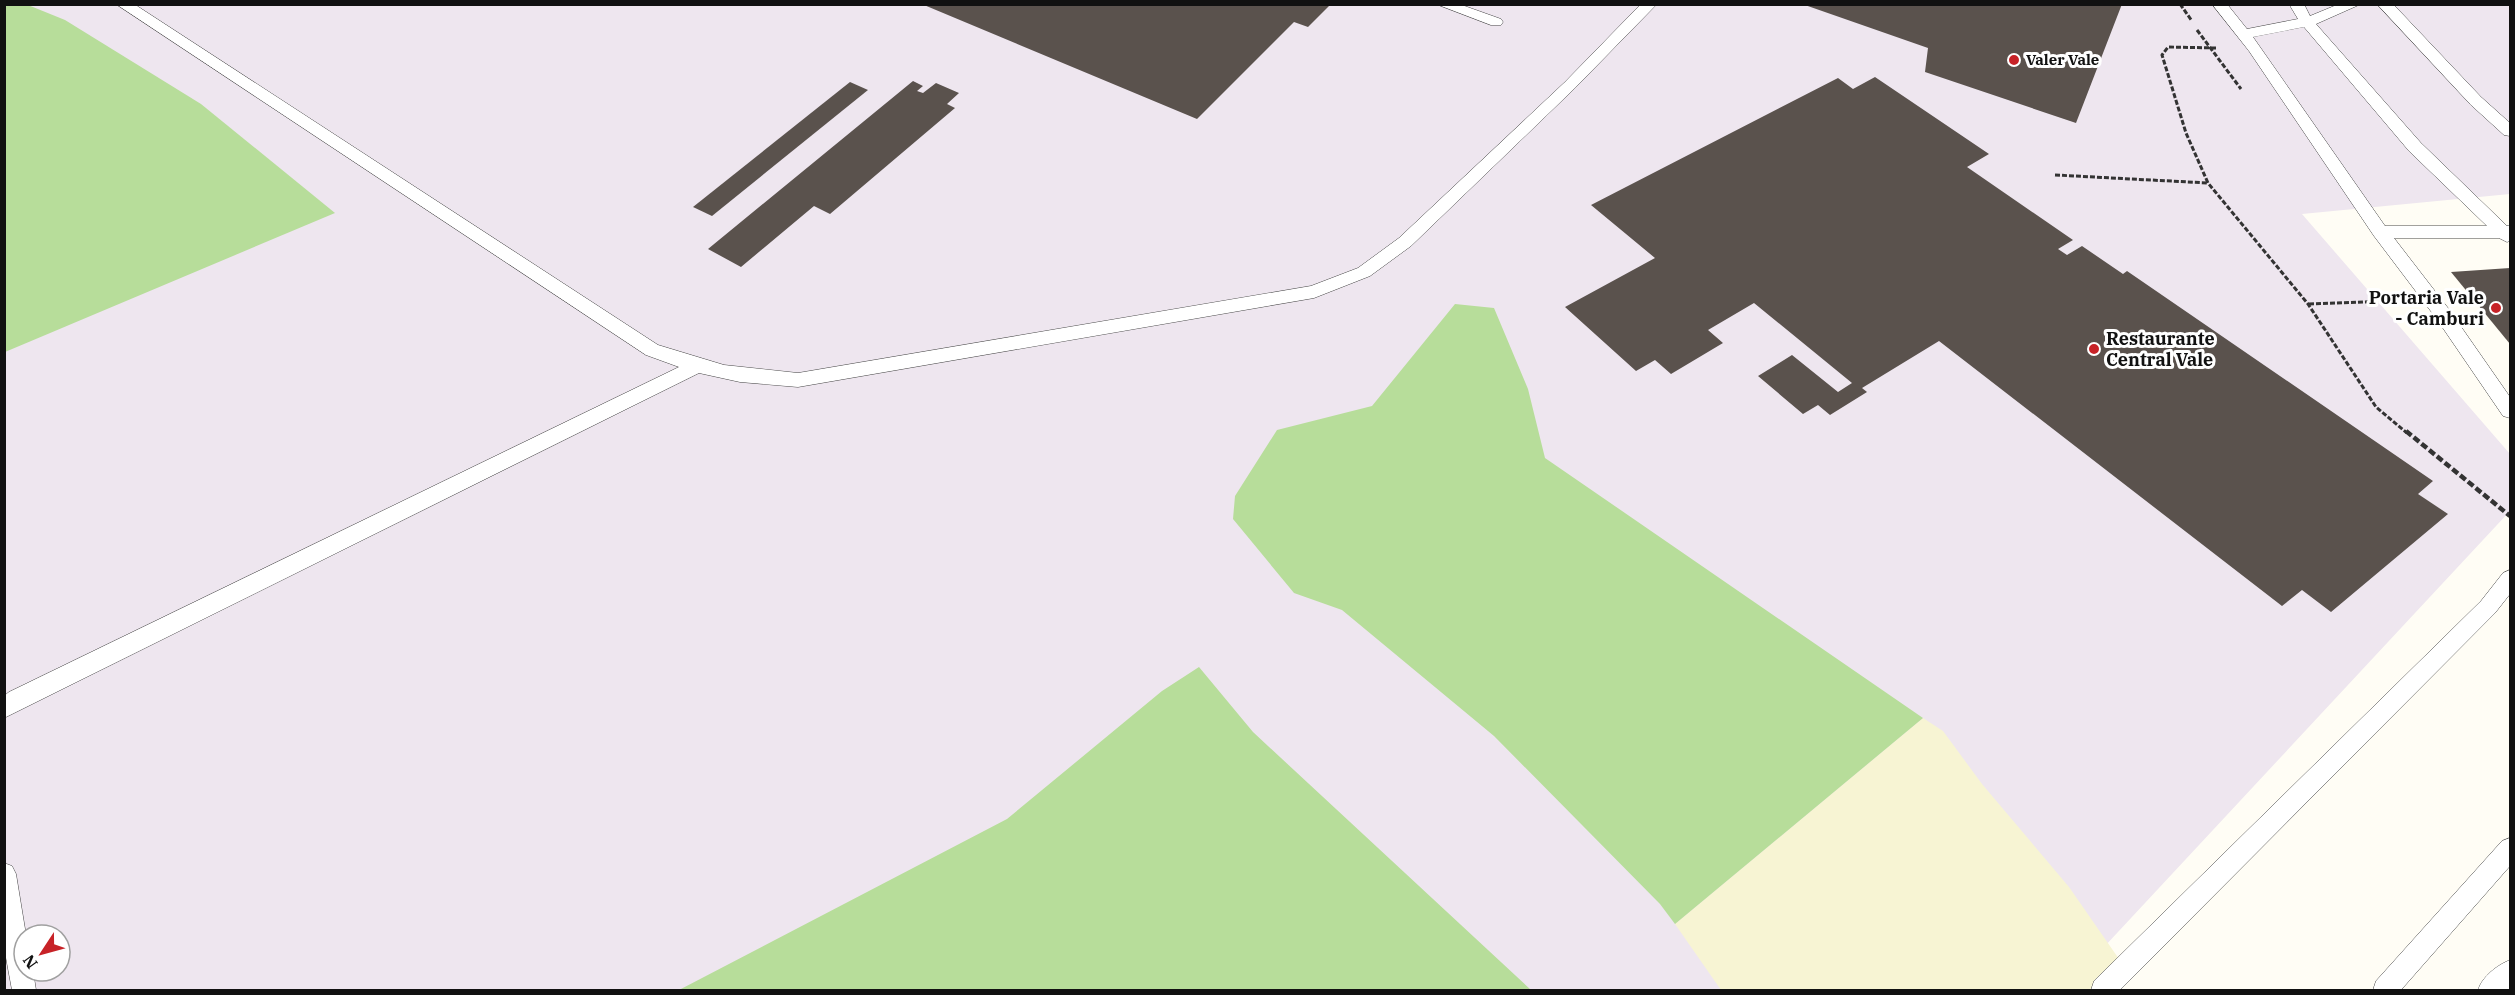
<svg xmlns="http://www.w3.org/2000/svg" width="2515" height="995" font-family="'IBM Plex Serif',serif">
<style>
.industrial{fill:#eee6ef;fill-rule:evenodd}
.farmland{fill:#f7f4d3}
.forest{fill:#b7dd9a}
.building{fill:#5a524d}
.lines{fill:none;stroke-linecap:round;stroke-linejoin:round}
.service-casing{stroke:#444;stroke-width:1}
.path-far1{stroke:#333;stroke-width:3;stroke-dasharray:5 2;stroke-linecap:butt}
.path{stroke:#333;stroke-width:4.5;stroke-dasharray:7 3;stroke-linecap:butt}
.service{fill:#fff;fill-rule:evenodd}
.poi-dot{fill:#c72227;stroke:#fff;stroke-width:2}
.labels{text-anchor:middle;stroke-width:6;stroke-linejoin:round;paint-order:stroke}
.far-poi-label{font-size:15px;font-weight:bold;fill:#111;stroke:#fff;text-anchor:start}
.poi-label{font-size:18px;font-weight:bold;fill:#111;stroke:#fff;text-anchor:end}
</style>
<rect width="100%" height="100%" fill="#fffdf5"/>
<path class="industrial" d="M5,5H2510V194L2302,214L2510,454V511L2064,990H5ZM24,935H60V971H24Z"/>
<path class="farmland" d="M1923,718L1943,731L1982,784L2069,887L2128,972L2118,990H1721L1675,924Z"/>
<g class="forest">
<path d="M5,4L28,5L65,20L201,104L335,213L5,352Z"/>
<path d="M1455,304L1494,308L1528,389L1545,458L1923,718L1675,924L1660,904L1494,736L1342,610L1294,593L1233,519L1235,496L1277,430L1372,406Z"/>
<path d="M1199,667L1253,732L1531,990H679L1007,819L1162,691Z"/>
</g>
<g class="building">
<path d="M1331,4L1308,27L1294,22L1197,119L924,5Z"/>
<path d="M1802,4H2122L2076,123L1925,72L1928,48Z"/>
<path d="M1875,77L1989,154L1967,167L2073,240L2058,249L2067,255L2082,246L2123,274L2127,271L2433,481L2418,494L2448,514L2331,612L2302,590L2282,606L1939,341L1862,388L1867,392L1830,415L1818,405L1803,414L1758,376L1792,355L1838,392L1852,383L1754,303L1708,330L1723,343L1671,374L1655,360L1636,371L1565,307L1655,258L1591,205L1838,78L1853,89Z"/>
<path d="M913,81L923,86L917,91L923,93L936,83L959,93L947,104L955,108L830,214L814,206L741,267L708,249Z"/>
<path d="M850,82L868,90L712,216L693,207Z"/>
<path d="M2510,268V344L2451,272Z"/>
</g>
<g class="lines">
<g class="service-casing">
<g id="service">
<path d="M116,4H134L658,345L724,365L798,373L1311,286L1358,268L1399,238L1565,82L1641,4H1657L1575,88L1411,246L1370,276L1314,298L798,387L740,382L699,373L4,718V696L9,692L679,367L646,355Z"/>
<path d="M1436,4H1459L1501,19L1503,22L1501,25H1491Z"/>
<path d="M2212,4H2227L2247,29L2298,19L2289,4H2304L2310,16L2339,4H2361L2316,24L2421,143L2507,226L2510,225V241L2507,242L2499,238H2394L2448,308L2510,397V418L2503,416L2436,318L2374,236L2249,51ZM2304,27L2409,151L2487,226H2385L2253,37Z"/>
<path d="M2377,4H2393L2481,97L2510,123V136L2504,135L2471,105Z"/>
<path d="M2510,570V594L2495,613L2120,990H2091L2094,981L2481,601L2503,573Z"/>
<path d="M2510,838V866L2401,990H2373L2376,981L2502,841Z"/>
<path d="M4,863L12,866L16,874L26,935H24V971H33L36,990H12L4,947Z"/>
<path d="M2510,960V988L2508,990H2478C2482,977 2497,965 2510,960Z"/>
</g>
</g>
<g class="path-far1">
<path d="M2180,4L2192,21"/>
<path d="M2197,30L2241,89"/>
<path d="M2216,48L2168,47L2162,55L2186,133L2208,183L2308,304L2376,407L2407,433"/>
<path d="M2055,175L2208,183"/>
<path d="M2309,304L2391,301"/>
</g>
<path class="path" d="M2406,431L2510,516"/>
<use href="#service" class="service"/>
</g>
<g class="poi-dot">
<circle cx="2014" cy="60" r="6"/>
<circle cx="2496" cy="308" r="6"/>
<circle cx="2094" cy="349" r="6"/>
</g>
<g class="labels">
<g class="far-poi-label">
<text x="2026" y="65">Valer Vale</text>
</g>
<g class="poi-label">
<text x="2484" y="304">Portaria Vale<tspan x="2484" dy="21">- Camburi</tspan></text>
<text x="2106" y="345" text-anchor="start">Restaurante<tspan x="2106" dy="21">Central Vale</tspan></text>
</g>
</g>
<rect width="2515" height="995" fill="none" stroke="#111111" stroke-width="12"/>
<g transform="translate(42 953) rotate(234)"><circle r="28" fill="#ffffff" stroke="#a0a0a0" stroke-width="1.5"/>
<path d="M0-4.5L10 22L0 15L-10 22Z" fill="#c72227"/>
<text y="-9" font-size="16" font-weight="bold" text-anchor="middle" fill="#111111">N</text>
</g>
</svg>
